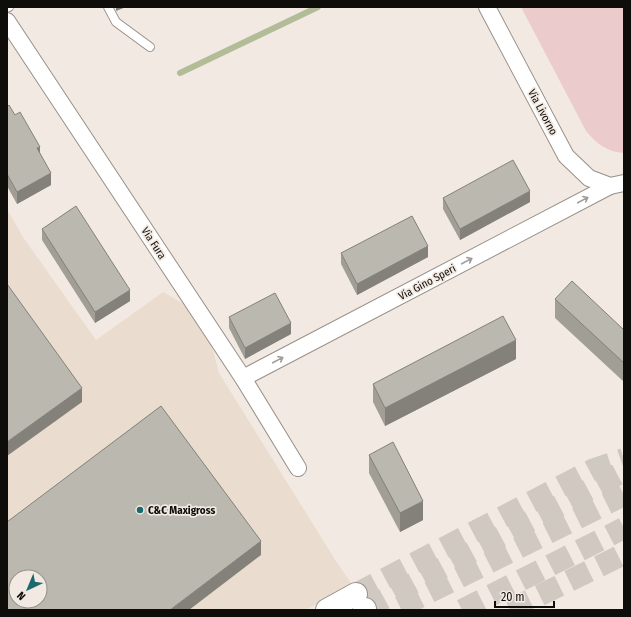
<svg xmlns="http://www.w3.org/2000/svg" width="631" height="617" font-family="'Fira Sans Condensed',sans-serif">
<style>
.built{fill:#eaddcf;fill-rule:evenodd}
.green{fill:#ebcbcc}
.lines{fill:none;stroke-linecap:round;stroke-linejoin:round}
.stream{stroke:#b2bd97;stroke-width:6}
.trunk-tunnel{stroke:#d0c9c2;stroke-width:22;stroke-dasharray:22 11;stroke-linecap:butt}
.service-casing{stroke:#979089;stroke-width:10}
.minor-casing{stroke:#979089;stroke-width:18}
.trunk-casing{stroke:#979089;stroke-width:24}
.service{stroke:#fff;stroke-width:8}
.minor{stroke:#fff;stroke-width:16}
.trunk{stroke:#fff;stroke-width:22}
.wall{fill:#a19e96}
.shaded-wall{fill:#83817a}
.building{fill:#bbb8af;stroke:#83817a;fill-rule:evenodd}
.oneway{stroke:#9f9e9d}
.poi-dot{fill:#1c696d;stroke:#f2eae2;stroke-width:1.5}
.labels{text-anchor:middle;stroke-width:3.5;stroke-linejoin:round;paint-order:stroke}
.street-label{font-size:11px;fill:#0f0d0a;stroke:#f2eae2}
.poi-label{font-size:11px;font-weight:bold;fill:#0f0d0a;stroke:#f2eae2;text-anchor:start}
</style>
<rect width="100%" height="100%" fill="#f2eae2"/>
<path class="built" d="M7,209L23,237L96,340L163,292L186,305L210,339L219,373L336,561L353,586L305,610H7ZM16,577H40V601H16Z"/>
<path class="green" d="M521,7H624V153C607,152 597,144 586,131Z"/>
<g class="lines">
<path class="stream" d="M180,73L318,7"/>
<g class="trunk-tunnel">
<path d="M356,594L592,470L624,459"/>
<path d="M400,607L624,495"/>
<path d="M365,609L624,471"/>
<path d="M462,610L624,528"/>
<path d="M510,610L624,554"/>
</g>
<g class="service-casing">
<g id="service">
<path d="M108,7L116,22L150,47"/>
<path d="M7,8L9,7"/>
</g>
</g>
<g class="minor-casing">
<g id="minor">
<path d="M487,7L566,156L589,178L610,186L624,183"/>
<path d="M7,21L243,378L298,468"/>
<path d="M243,378L610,186"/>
</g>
</g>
<g class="trunk-casing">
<g id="trunk">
<path d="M327,610L356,594"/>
<path d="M364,610L365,609"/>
</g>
</g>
<use href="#service" class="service"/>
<use href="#minor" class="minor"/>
<use href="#trunk" class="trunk"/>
</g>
<g class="wall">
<path d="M7,107L15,115L40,153L51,185L17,204L7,186Z"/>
<path d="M443,198L530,202L460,240L443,209Z"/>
<path d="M42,229L130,301L95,323L42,240Z"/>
<path d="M341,253L428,257L357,295L341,264Z"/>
<path d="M555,299L624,330V382L555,318Z"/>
<path d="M229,317L291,334L245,359L229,328Z"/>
<path d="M516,359L385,426L373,402V384Z"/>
<path d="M369,455L423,520L400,532L369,473Z"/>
</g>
<g class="shaded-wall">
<path d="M116,7H126L116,11Z"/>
<path d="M40,147V160L37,148Z"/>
<path d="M51,173V185L17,204V192Z"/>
<path d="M530,191V202L460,240V229Z"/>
<path d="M428,246V257L357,295V284Z"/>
<path d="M130,290V301L95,323V312Z"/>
<path d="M291,323V334L245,359V348Z"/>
<path d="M516,340V359L385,426V408Z"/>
<path d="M82,388V402L7,456V442Z"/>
<path d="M423,501V520L400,532V513Z"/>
<path d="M261,541V555L189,610H170Z"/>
</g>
<g class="building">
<path d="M9,105L15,115L20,112L40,147L37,148L51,173L17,192L7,174V107Z"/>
<path d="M513,160L530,191L460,229L443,198Z"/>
<path d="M76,206L130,290L95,312L42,229Z"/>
<path d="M412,216L428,246L357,284L341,253Z"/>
<path d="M572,281L624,330V363L555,299Z"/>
<path d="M7,284L82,388L7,442Z"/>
<path d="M275,293L291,323L245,348L229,317Z"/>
<path d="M503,316L516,340L385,408L373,384Z"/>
<path d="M161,406L261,541L170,610H7V522ZM16,577H40V601H16Z"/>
<path d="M393,442L423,501L400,513L369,455Z"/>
</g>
<defs><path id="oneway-shaft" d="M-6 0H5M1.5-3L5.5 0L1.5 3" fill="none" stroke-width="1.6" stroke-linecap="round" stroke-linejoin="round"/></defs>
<g class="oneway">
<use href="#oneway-shaft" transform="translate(583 200) rotate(-28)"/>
<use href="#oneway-shaft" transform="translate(467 261) rotate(-28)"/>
<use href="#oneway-shaft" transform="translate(278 360) rotate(-28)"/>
</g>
<circle class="poi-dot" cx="140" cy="510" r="4"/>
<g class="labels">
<g class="street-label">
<text transform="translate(543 112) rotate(62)" y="4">Via Livorno</text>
<text transform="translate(154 243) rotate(57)" y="4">Via Fura</text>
<text transform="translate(427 282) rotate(-28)" y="4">Via Gino Speri</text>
</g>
<g class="poi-label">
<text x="148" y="514">C&amp;C Maxigross</text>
</g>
</g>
<rect width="631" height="617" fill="none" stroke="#0f0d0a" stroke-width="16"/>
<g transform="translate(28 589) rotate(224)"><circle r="19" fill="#f2eae2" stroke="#97928c"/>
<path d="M0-3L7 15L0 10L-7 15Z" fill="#1c696d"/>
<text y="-6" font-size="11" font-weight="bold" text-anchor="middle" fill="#0f0d0a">N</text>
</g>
<path d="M495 601v6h59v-6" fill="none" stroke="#0f0d0a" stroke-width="2"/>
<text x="501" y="601" font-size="12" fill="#0f0d0a" stroke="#f2eae2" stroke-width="3" paint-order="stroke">20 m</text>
</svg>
